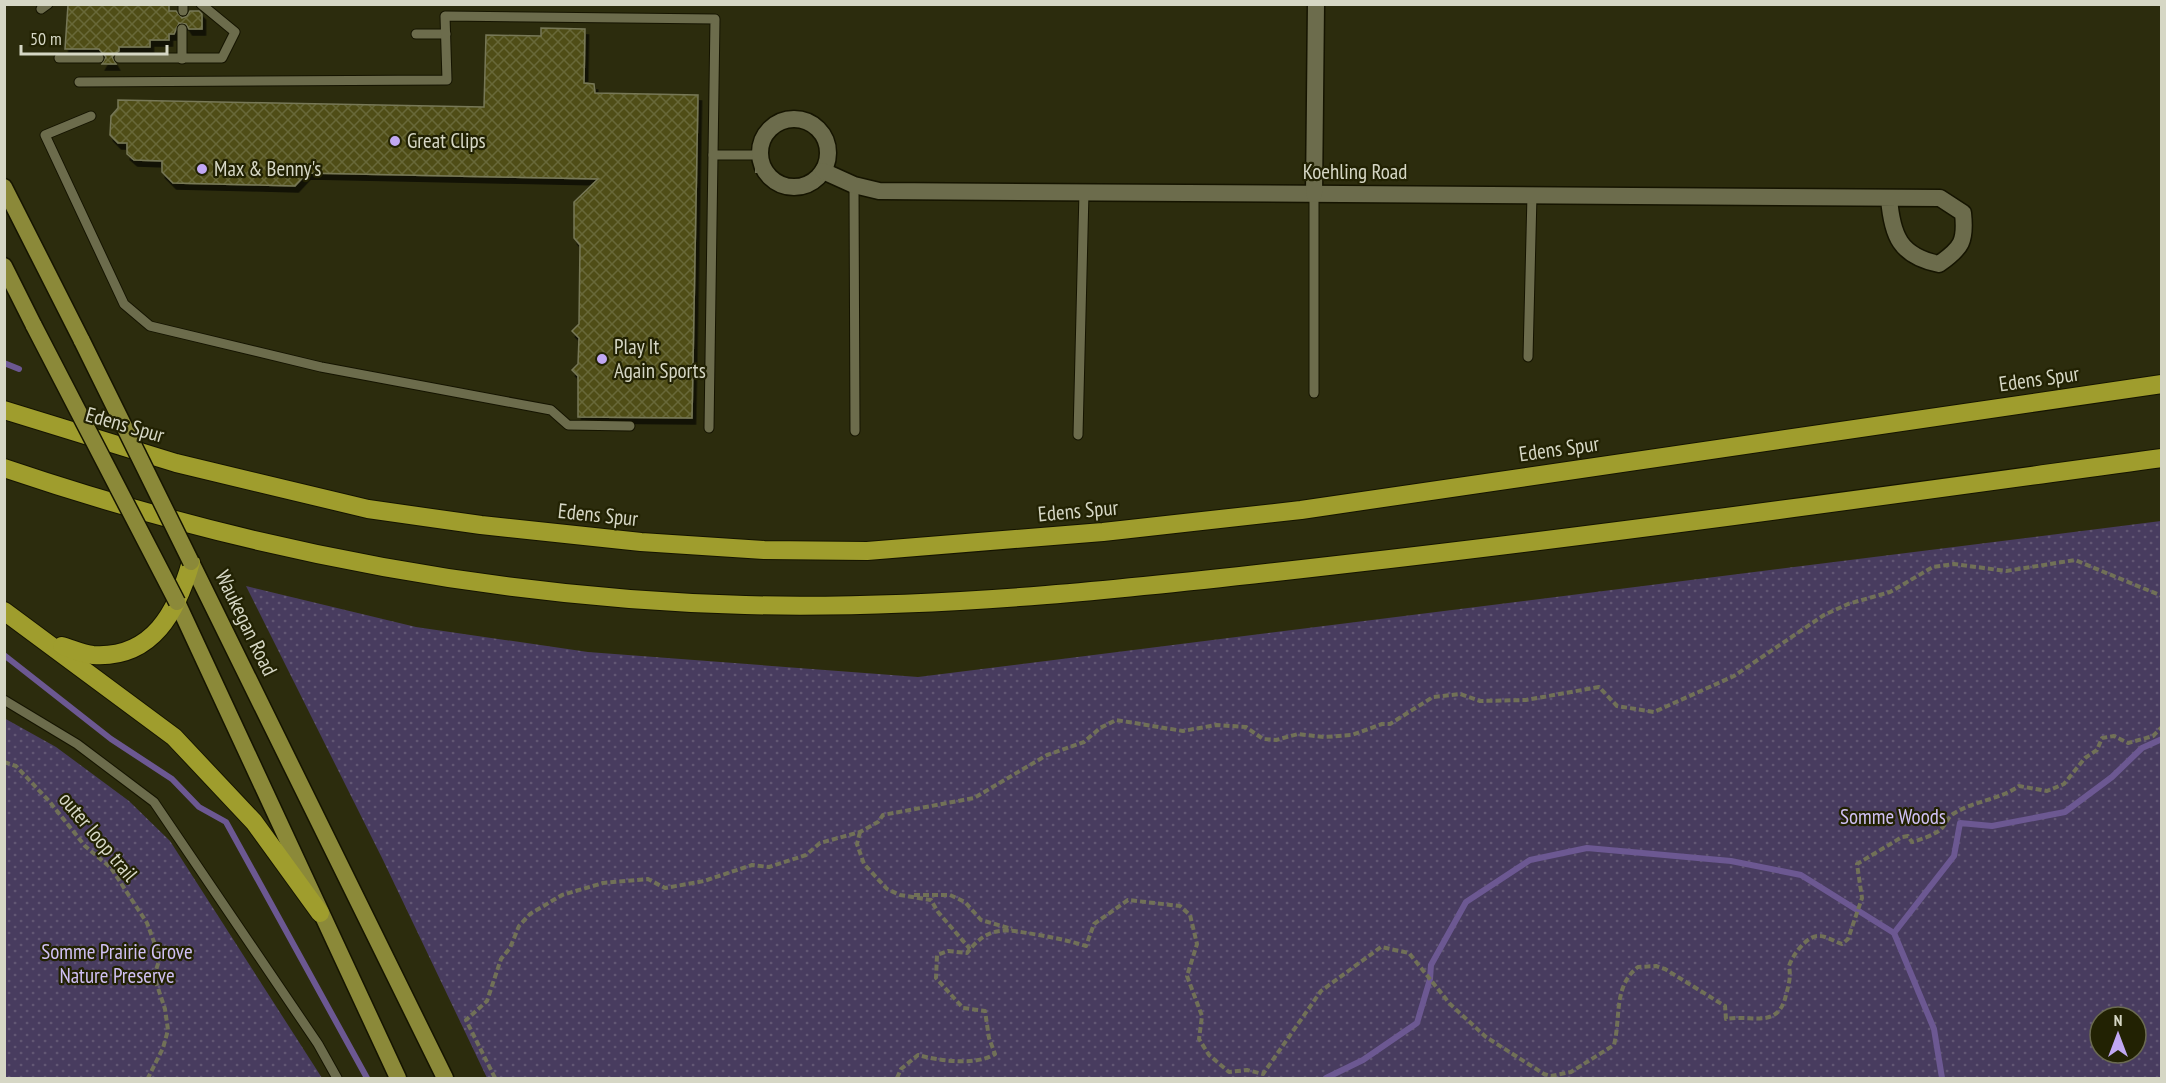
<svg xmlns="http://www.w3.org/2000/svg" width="2166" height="1083" font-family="'PT Sans Narrow',sans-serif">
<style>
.park{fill:url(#park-dots);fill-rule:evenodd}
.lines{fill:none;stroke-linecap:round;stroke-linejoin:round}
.stream{stroke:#6c5892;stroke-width:6}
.building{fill:url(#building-cross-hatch);stroke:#777857;stroke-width:1.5;filter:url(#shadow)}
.service-casing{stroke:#151400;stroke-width:11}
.minor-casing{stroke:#151400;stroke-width:19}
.primary-casing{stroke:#151400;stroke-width:19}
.motorway-casing{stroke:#151400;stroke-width:20}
.path{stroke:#717157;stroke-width:4;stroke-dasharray:6 3;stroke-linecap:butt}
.service{stroke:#6c6c4c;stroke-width:9}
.minor{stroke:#6c6c4c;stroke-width:16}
.primary{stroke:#8b8939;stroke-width:16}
.motorway{stroke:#9f9d2d;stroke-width:18}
.primary-bridge-casing{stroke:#151400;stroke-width:19;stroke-linecap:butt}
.primary-bridge{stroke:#8b8939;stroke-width:16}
.poi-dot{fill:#c1a8f3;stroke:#222203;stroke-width:2}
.labels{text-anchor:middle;stroke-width:4.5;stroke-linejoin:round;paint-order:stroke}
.poi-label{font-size:21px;fill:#d6d7c5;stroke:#222203;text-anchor:start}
.street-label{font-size:21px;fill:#d6d7c5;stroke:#222203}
.park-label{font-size:21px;fill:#d0c0f4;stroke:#222203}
</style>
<defs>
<pattern id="park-dots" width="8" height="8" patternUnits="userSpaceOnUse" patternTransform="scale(1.5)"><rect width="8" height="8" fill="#483c5f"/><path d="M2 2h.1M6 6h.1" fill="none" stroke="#625774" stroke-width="1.8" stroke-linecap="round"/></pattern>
<pattern id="building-cross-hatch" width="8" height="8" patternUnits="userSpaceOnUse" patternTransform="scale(1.5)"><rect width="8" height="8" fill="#4f4e18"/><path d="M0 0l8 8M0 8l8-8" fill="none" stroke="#686738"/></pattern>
<filter id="shadow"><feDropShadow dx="3.5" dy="6" stdDeviation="0" flood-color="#0009"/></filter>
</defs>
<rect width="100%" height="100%" fill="#2c2c0d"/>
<g class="park">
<path d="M2161,521V1078H487L383,860L246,586L416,627L588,652L918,677ZM2100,1017H2136V1053H2100Z"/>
<path d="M4,718L56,747L129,801L170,841L322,1078H5Z"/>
</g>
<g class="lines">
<g class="stream">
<path d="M4,363L19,369"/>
<path d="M4,655L111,739L172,779L199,807L226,822L367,1078"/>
<path d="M1894,933L1954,856L1960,823L1992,826L2065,812L2112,777L2142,748L2162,739"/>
<path d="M1326,1078L1363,1060L1417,1023L1430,979L1431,965L1466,902L1530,860L1587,848L1731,861L1801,875L1894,933L1934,1029L1942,1078"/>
</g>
</g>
<g class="building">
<path d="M68,5H169V11H176L182,18L187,16L190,11H199L202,14V29H189L186,24L179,23L174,34H169V40H150V47H119V51L112,57L116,64H102L106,57L99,49H65Z"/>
<path d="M541,28L585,29L584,83L594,84L595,93L698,95L692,418L578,417V376L572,370L578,364L579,338L572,331L579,324L580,245L574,238V202L598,179L307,173L295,186L173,183L162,172V161L134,160L127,154V143H118L110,135L111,116L118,108V100L484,107L486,35L541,36Z"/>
</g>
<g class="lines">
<g class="service-casing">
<g id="service">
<path d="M41,9L48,4"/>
<path d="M183,11V4"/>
<path d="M416,34H446"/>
<path d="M59,58H99"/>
<path d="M119,58H222L235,32L201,4"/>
<path d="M182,59V29"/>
<path d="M79,82L447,80L445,16L715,19L709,428"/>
<path d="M91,116L45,135L124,304L150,326L321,367L551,410L568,425L630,426"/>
<path d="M713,155H759"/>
<path d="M854,185L855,431"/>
<path d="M1314,194V393"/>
<path d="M1528,357L1532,195"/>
<path d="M1078,435L1084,192"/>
<path d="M4,700L77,744L154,802L318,1044L337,1078"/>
</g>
</g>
<g class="minor-casing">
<g id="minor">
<circle cx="794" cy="153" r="34"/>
<path d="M823,171L854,185L879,191L1940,198L1963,213C1966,241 1962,248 1939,264C1900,256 1892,236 1889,198"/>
<path d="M1314,194L1316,4"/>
</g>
</g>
<g class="primary-casing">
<g id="primary">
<path d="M4,187L82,341"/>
<path d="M4,266L34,326"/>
<path d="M191,562L445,1078"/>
<path d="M177,602L398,1078"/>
</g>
</g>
<g class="motorway-casing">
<g id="motorway">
<path d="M4,410L176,463L368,509L481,525L641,542L764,550L867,551L1103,532L1301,510L2162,384"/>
<path d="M4,468C243,549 493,598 745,605C946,610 1147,587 1346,564C1619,533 1890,495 2162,458"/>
<path d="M4,611L174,737L254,822L320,913"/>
<path d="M62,646C72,649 83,654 93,655C153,659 177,611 191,562"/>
</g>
</g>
<g class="path">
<path d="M755,171H764"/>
<path d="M4,762L16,766L49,801L85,846L111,868L147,923L160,958L154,976L165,1009L168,1030L163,1048L148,1078"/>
<path d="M860,832L857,844L864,864L887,889L900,895L931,900L938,912L970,949"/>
<path d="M914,895H950L965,902L981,920L1012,929"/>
<path d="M495,1078L466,1020L487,1001L501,959L510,948L519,926L530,914L562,895L603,883L648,879L665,888L704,881L752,865L769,867L806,855L820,843L860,832L878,822L883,815L974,798L1047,755L1084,742L1100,728L1116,720L1183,731L1216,725L1246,727L1263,739L1276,740L1298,734L1324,737L1352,735L1382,724H1390L1433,697L1460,694L1480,701L1526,700L1599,687L1617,706L1654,712L1734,676L1824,615L1848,604L1890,592L1933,567L1954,564L2006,571L2075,560L2162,596"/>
<path d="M897,1078L901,1069L918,1055C940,1061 976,1066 995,1054L989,1038L985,1011L963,1008L936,978L937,955L948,951L967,953C990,923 1008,930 1039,935C1056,938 1070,941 1086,946L1094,924L1128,900L1180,906L1190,915L1197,944L1187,976L1202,1016L1199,1039L1209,1055L1229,1072L1247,1070L1263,1074L1321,991L1381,947L1409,953L1450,1004L1486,1037L1544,1074L1551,1076L1571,1072L1614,1045C1621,1018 1613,986 1638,967L1656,966L1665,969L1725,1006L1726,1019C1752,1014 1778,1030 1786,995C1789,984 1791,977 1789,966C1792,956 1807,935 1819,936C1827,936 1835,942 1842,944L1848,939L1862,898L1857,864L1902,837L1908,836L1912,842C1920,840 1937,834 1942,828C1947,823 1947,818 1953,814C1973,801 1999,800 2019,786L2047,791L2064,784L2085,758L2097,750L2102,738L2114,736L2128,743L2153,736L2162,727"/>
</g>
<use href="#service" class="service"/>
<use href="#minor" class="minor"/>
<use href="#primary" class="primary"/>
<use href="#motorway" class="motorway"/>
<g class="primary-bridge-casing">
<g id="primary-bridge">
<path d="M34,326L177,602"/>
<path d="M82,341L191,562"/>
</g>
</g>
<use href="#primary-bridge" class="primary-bridge"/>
</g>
<g class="poi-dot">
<circle cx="395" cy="141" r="6"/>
<circle cx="202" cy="169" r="6"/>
<circle cx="602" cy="359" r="6"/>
</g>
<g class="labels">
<g class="poi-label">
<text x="407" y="148">Great Clips</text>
<text x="214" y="176">Max &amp; Benny's</text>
<text x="614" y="354">Play It<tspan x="614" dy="24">Again Sports</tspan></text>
</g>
<g class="street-label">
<text x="1355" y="179">Koehling Road</text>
<text transform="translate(2039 379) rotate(-8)" y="7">Edens Spur</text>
<text transform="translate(125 425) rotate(16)" y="7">Edens Spur</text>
<text transform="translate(1559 449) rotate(-8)" y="7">Edens Spur</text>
<text transform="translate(1078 511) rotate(-5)" y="7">Edens Spur</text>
<text transform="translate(598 515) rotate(6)" y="7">Edens Spur</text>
<text transform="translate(246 623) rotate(64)" y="7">Waukegan Road</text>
<text transform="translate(98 837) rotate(50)" y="7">outer loop trail</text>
</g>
<g class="park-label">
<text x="1893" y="824">Somme Woods</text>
<text x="117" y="959">Somme Prairie Grove<tspan x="117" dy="24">Nature Preserve</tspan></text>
</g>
</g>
<rect width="2166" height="1083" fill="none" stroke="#d6d7c5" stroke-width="12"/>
<g transform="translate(2118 1035)"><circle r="28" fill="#222203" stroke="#6a6a51" stroke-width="1.5"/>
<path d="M0-4.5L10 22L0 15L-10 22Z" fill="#c1a8f3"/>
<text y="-9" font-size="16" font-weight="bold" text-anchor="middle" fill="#d6d7c5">N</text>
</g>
<path d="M21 45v9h146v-9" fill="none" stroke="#d6d7c5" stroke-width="3"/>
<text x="30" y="45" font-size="18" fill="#d6d7c5" stroke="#222203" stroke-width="4.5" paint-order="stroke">50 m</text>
</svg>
